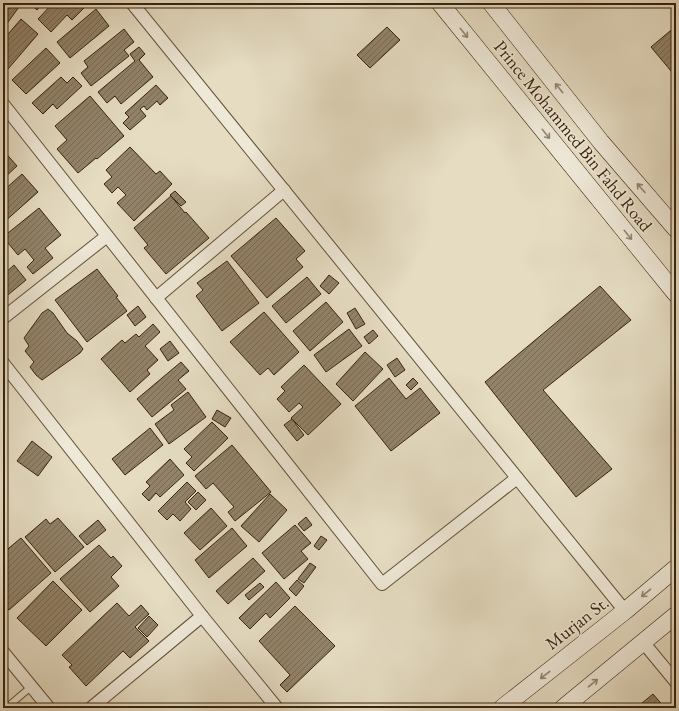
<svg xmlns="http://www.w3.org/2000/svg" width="679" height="711" font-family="'EB Garamond',serif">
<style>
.building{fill:url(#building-hatch);stroke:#39220b}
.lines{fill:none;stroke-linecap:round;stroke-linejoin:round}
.lane-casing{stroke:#645039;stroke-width:8}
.street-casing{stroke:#645039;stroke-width:14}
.secondary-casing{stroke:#39220b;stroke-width:18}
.lane{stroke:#eee8d7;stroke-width:6}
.street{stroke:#eee8d7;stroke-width:12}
.secondary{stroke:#eee8d7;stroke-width:17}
.oneway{stroke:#948571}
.labels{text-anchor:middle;stroke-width:3;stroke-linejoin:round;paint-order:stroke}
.street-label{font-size:18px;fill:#39220b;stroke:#eee8d7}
</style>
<defs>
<pattern id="building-hatch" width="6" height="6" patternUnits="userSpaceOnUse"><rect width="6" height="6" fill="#92836a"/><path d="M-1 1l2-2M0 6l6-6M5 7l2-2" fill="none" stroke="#786b55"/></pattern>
</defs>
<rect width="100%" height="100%" fill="#e5dcc2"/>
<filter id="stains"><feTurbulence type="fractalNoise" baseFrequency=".005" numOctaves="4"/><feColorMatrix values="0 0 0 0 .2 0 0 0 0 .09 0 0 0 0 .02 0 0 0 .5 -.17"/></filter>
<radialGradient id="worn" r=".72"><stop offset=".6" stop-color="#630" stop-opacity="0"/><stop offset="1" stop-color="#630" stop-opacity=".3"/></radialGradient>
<g class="building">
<path d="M3,3H13L19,7L3,29Z"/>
<path d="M29,3H43L37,10Z"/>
<path d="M53,3H89L72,20L67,15L51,32L38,19Z"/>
<path d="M96,9L109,26L70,58L57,42Z"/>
<path d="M21,19L38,34L8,69L3,65V40Z"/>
<path d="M676,26V77L651,47Z"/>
<path d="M387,27L400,40L370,68L357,55Z"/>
<path d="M124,29L134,42L124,50L129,56L91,86L81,73L88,67L84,61Z"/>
<path d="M139,47L145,54L139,60L153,77L121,104L115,96L107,103L98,92L135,61L130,54Z"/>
<path d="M46,48L60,63L26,94L12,80Z"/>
<path d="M61,77L67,83L73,77L82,86L57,109L53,104L43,114L32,103Z"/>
<path d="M156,85L168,98L160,105L157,101L147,110L144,106L140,109L146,116L130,130L123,123L129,117L125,113Z"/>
<path d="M90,96L124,136L97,159L96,158L78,173L57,149L67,140L55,126Z"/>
<path d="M130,147L156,174L160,171L172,184L134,221L117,203L126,195L118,187L112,193L104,184L112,177L106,170Z"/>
<path d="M3,150L17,166L3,179Z"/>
<path d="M22,174L38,192L3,223V191Z"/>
<path d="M175,191L186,202L181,206L170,195Z"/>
<path d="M171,196L185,213L186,212L209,238L166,274L144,248L148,245L134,228Z"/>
<path d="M39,208L61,235L45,248L53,258L33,274L27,267L34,260L25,249L18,255L3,237Z"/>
<path d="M276,218L305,251L296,259L303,267L267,298L231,256Z"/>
<path d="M227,261L259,303L222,331L196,296L203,290L197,283Z"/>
<path d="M14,265L26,280L3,299V275Z"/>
<path d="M97,269L118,296L116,297L127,311L87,342L55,300Z"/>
<path d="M329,275L339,283L329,294L320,286Z"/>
<path d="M307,277L321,294L286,323L272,306Z"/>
<path d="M600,286L631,320L543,390L612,469L576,497L485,382Z"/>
<path d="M326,302L343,322L310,351L293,331Z"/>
<path d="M138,306L146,317L135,326L127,315Z"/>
<path d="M355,308L365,324L356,329L347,313Z"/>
<path d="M48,309L53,313L67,333L77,341L83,349L80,353L42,380L36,375L30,367L34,362L25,351L29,346L24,338L42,313Z"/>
<path d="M264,312L299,352L274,375L268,368L260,375L230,342Z"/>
<path d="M153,324L160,332L145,346L158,360L147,370L150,374L130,392L101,359L122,340L125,343L136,334L139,337Z"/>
<path d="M349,329L362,346L326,372L314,355Z"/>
<path d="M373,330L378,336L369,344L364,337Z"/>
<path d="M170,341L179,353L168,361L160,349Z"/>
<path d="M365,352L383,369L353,401L336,384Z"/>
<path d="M397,358L405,370L395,377L387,365Z"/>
<path d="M181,362L189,371L178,380L186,389L152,417L137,399Z"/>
<path d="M304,365L341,404L308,435L291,418L303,407L299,403L289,412L277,399L285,391L281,387Z"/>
<path d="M389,378L406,399L420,388L440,413L391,451L355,406Z"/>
<path d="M413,378L418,383L411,390L406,385Z"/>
<path d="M188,392L206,417L169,444L155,424L174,410L171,405Z"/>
<path d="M217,410L231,418L225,427L212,419Z"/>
<path d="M292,419L304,435L297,441L284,425Z"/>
<path d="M212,422L228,438L194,471L186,463L192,457L184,449Z"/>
<path d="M150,428L163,445L125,475L112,459Z"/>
<path d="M32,441L52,457L38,476L17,461Z"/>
<path d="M232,445L271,492L235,521L228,512L234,507L213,483L206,489L195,476Z"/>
<path d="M170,459L184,475L160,497L156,493L149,501L142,494L150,486L146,482Z"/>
<path d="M187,482L196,491L185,502L191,509L180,521L173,514L167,520L158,511Z"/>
<path d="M198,492L206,500L196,510L188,502Z"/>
<path d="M270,494L287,510L259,542L241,526Z"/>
<path d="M211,508L227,526L200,550L184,533Z"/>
<path d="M306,517L312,525L304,531L298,524Z"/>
<path d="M58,518L84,547L55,572L25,537L46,519L50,524Z"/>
<path d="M98,520L106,530L87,545L79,536Z"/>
<path d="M295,525L311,543L301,551L308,559L284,579L262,553Z"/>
<path d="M232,528L247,546L209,578L195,560Z"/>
<path d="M321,536L327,540L319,550L314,546Z"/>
<path d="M21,538L51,573L9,610L3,604V553Z"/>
<path d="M99,545L111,558L113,556L122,566L111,577L119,586L90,612L60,579Z"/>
<path d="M253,558L265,571L228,604L216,591Z"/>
<path d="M310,563L316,567L304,583L298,579Z"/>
<path d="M297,580L304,586L296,596L289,589Z"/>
<path d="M53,581L82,610L46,646L17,618Z"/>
<path d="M276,582L290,598L270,618L266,613L250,629L239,618Z"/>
<path d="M260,583L264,587L249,600L245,595Z"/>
<path d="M117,603L129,616L141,605L149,614L135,627L149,641L130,658L123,651L86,686L69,667L72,665L62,655Z"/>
<path d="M295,606L335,646L287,692L280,685L290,675L259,641Z"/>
<path d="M149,616L158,625L147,637L138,628Z"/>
<path d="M653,694L665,708H636Z"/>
</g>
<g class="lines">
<g class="lane-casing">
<path id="lane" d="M6,708L32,686"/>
</g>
<g class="street-casing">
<g id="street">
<path d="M132,3L625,611"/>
<path d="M3,104L382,584L517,478"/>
<path d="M156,298L284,190"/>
<path d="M3,318L107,236"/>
<path d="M3,363L202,616L277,708"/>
<path d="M643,642L676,682"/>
<path d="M3,652L49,708"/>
<path d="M91,708L202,616"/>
</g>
</g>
<g class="secondary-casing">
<g id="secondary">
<path d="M440,3L676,294"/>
<path d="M491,3L601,142L676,229"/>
<path d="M502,708L625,611L676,568"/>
<path d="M563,708L676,615"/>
</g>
</g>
<use href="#lane" class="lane"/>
<use href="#street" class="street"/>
<use href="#secondary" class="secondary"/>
</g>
<defs><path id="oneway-shaft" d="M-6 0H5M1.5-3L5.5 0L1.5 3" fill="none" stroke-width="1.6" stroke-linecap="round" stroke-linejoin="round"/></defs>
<g class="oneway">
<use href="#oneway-shaft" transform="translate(464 33) rotate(51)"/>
<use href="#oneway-shaft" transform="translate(559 88) rotate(-129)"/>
<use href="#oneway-shaft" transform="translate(546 134) rotate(51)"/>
<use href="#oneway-shaft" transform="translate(641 188) rotate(-131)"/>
<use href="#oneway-shaft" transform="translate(628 235) rotate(51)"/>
<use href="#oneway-shaft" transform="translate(646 593) rotate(140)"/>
<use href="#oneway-shaft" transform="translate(545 675) rotate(142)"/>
<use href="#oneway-shaft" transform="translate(593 683) rotate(-39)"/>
</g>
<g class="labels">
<g class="street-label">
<text transform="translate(573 136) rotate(51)" y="6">Prince Mohammed Bin Fahd Road</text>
<text transform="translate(577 623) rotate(-38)" y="6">Murjan St.</text>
</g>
</g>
<rect width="679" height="711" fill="none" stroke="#e5dcc2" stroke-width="16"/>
<rect x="4" y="4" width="671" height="703" fill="none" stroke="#39220b" stroke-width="2"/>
<rect x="8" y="8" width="663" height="695" fill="none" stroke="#39220b"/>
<rect width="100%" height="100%" filter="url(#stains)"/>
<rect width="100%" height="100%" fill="url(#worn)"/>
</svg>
